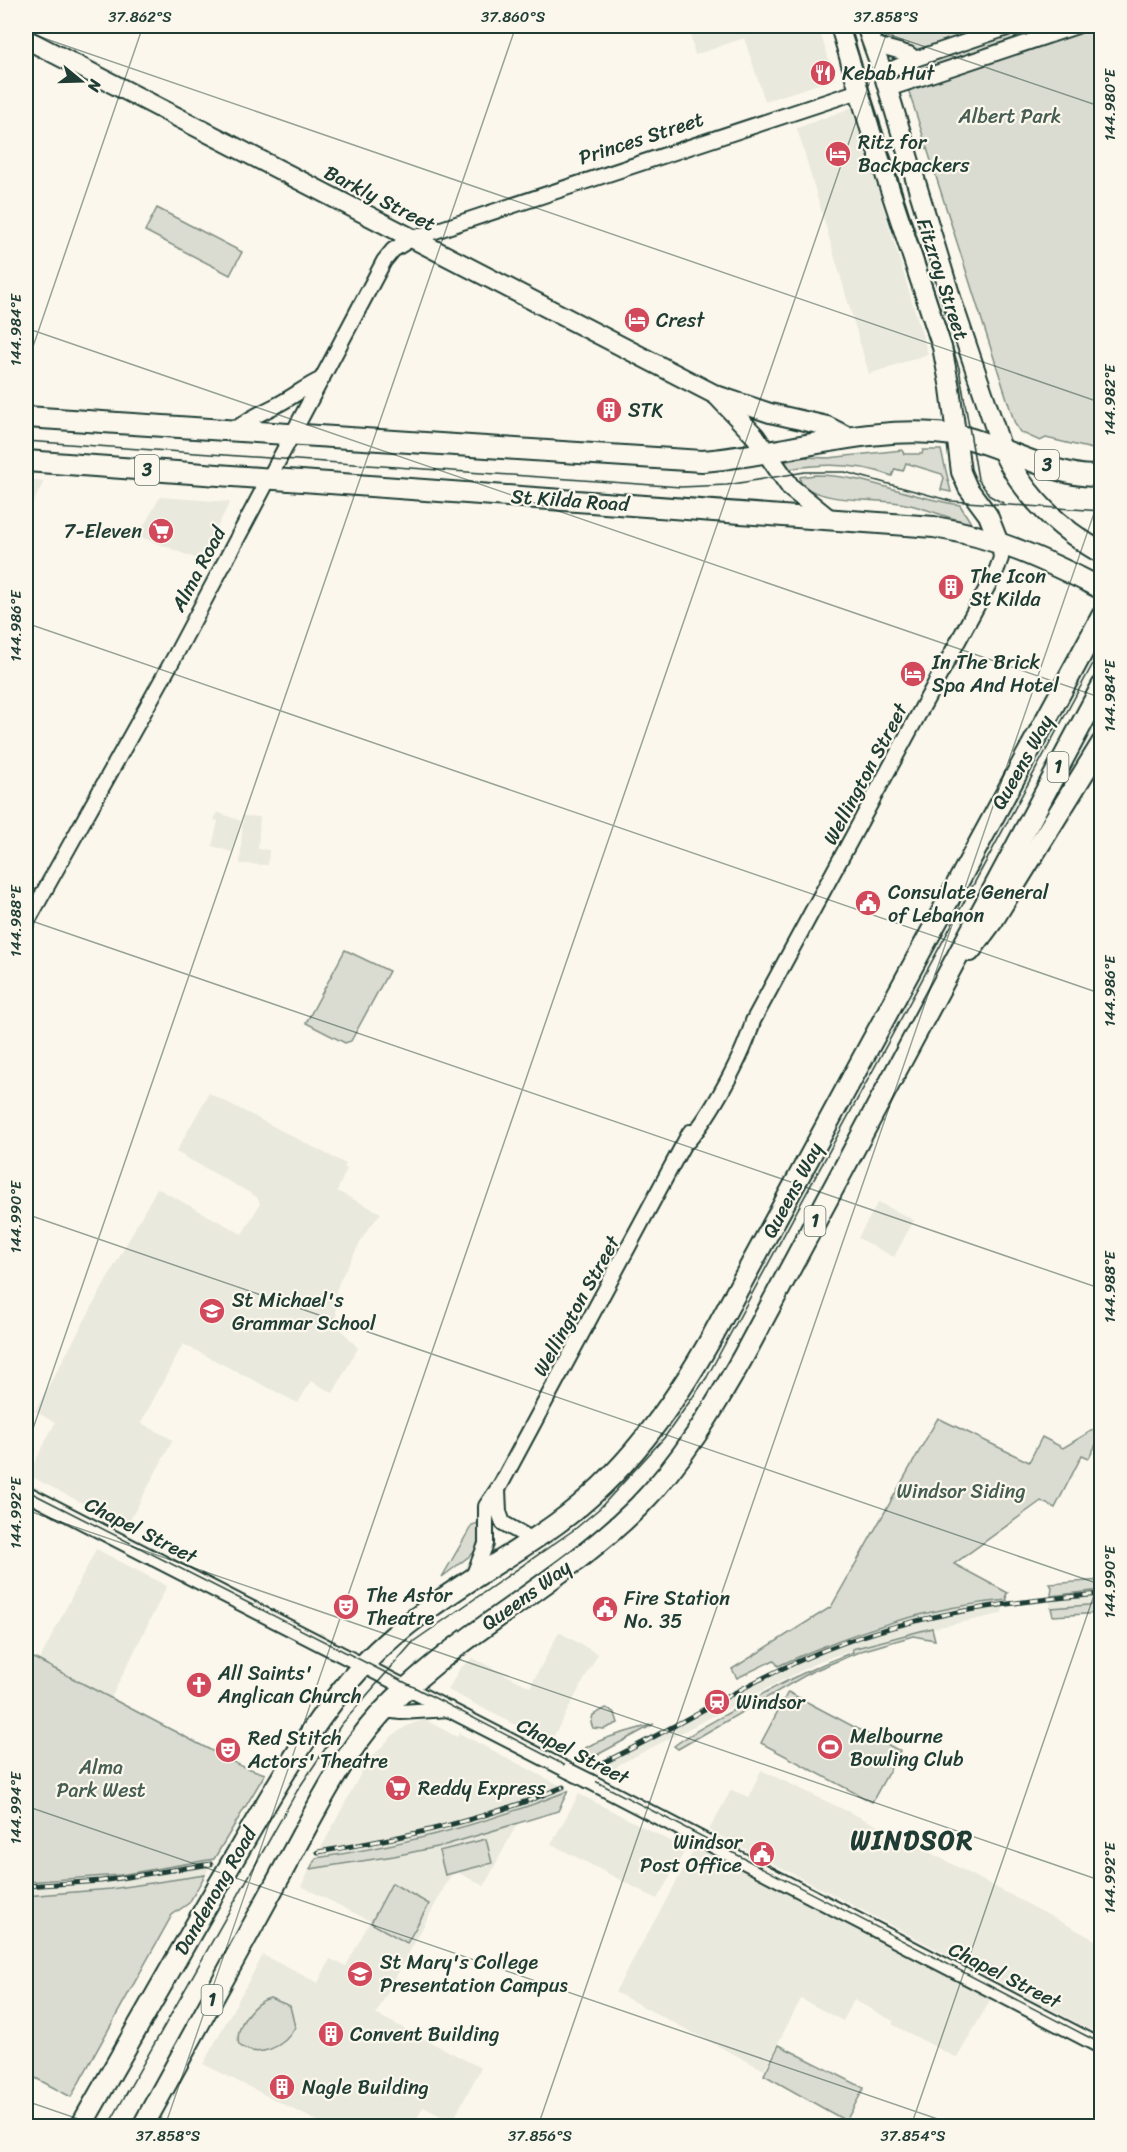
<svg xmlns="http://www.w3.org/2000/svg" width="1127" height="2152" font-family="Sriracha,sans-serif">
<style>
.built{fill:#eae9de}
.green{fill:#dbdcd1;stroke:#7d8c82;stroke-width:1.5}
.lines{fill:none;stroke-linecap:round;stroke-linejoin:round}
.minor-casing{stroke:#1f3d34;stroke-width:18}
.major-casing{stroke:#1f3d34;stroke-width:22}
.highway-casing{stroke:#1f3d34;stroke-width:24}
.minor{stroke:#fbf7ec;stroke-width:14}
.major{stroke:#fbf7ec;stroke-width:18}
.highway{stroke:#fbf7ec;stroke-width:20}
.tram{stroke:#1f3d34;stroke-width:1.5}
.rail-casing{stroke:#1f3d34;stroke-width:5}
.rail{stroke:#fbf7ec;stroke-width:3;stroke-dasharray:9;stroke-linecap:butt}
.minor-bridge-casing{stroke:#1f3d34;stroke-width:18;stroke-linecap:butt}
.highway-bridge-casing{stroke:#1f3d34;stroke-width:24;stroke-linecap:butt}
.minor-bridge{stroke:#fbf7ec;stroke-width:14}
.highway-bridge{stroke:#fbf7ec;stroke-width:20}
.ticks{fill:none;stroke:#1f3d34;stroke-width:1.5;stroke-opacity:0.45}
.labels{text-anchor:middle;stroke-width:4.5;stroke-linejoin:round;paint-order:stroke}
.shield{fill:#fbf7ec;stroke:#61756b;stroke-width:1.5}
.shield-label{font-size:18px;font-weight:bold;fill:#1f3d34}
.poi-label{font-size:20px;fill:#1f3d34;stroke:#fbf7ec;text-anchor:start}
.park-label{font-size:20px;fill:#455d53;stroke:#fbf7ec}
.street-label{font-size:20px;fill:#1f3d34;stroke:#fbf7ec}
.district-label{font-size:26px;font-weight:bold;letter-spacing:1.5px;fill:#1f3d34;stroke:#fbf7ec}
.neatline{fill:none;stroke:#1f3d34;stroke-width:2}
.ticks-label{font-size:15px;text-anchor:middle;fill:#1f3d34}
</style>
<rect width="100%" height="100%" fill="#fbf7ec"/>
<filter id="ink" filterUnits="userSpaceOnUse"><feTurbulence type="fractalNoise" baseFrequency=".0167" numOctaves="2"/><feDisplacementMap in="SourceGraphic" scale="12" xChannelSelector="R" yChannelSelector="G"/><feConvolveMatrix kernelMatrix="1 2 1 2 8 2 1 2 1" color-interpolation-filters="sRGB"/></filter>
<g filter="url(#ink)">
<g class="built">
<path d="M688,26H818L835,79L765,101L744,38L695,55Z"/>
<path d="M853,107L928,354L869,374L797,128Z"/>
<path d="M26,479L44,481L26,517Z"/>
<path d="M160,497L230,502L200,560L138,536Z"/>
<path d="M217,812L241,821L232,852L212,846L218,821L214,820Z"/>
<path d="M243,816L260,817L258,849L269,850L268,865L240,864Z"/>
<path d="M209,1093L346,1164L344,1167L347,1169L337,1191L381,1213L366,1232L340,1280L334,1298L338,1326L358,1348L333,1393L311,1381L298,1403L183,1344L141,1423L173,1440L127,1526L28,1475L55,1423L35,1411L157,1188L242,1234L260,1204L257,1197L176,1152Z"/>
<path d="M880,1203L914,1220L894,1257L858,1238L877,1204Z"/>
<path d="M96,1549L167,1586L111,1698L39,1661Z"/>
<path d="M1101,1590V1604L1051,1608L1049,1597Z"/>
<path d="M1007,1600L1001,1614L884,1639L822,1660L620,1764L610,1773L594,1765L813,1650L877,1626L936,1610Z"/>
<path d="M559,1632L598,1654L550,1743L448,1690L460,1668L473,1658L530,1687Z"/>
<path d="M424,1719L457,1737L459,1733L569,1790L558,1811L517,1824L484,1886L457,1872L451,1875L376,2014L481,2068L452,2122L423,2107L413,2126H327L203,2064L263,1955L318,1983L330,1959L346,1966L370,1921L301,1886L362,1771L373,1756L393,1735L405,1727Z"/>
<path d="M761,1770L895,1834L1101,1943V2035L709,1830L731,1790L749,1797Z"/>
<path d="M579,1794L686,1849L657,1899L551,1844Z"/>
<path d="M700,1839L995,1992L957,2058L893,2025V2021L854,2000L843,2021L801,1999L764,2070L615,1992Z"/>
<path d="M214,1859L205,1875L111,1889L26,1896V1882L120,1875Z"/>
</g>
<g class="green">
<path d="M888,26H1101V451L1046,438L1040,441L1020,432L1015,424Z"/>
<path d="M157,208L242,252L230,275L145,231Z"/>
<path d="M902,450L904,454H922L923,450H941L951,492L941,490L944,478L942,474L906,463L903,471L895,469L892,476C858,463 824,463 789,469L783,462L805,457L828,458Z"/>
<path d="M815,475C866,475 910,498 960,505L971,523C948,519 928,508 905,504C870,497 831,505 801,485L800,477Z"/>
<path d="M345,950L389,971L351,1041L345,1043L306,1023Z"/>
<path d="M938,1418L1029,1462L1042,1437L1063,1448L1101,1425V1435L1089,1458L1082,1455L1055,1508L1041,1501L954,1564L1008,1593L1006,1595L1007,1600C926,1607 851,1632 778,1666L774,1660L737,1678L732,1669L831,1607Z"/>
<path d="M481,1522L476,1551L442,1577L472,1525Z"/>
<path d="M1101,1580V1590L1051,1596L1052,1587L1049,1584Z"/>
<path d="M1101,1604V1613L1053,1616L1051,1608Z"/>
<path d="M932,1628L935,1640L913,1636L861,1651L811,1672L678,1749L674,1746C695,1730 718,1719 741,1706C777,1685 813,1667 853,1652L852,1649Z"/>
<path d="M26,1654L241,1766L265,1774L214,1859L120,1875L26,1882Z"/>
<path d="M788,1692L900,1751L872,1802L761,1743Z"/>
<path d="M606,1708L615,1713L618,1723L604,1729L593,1728L591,1723L593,1715Z"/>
<path d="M654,1724L586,1761L578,1755C587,1740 636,1730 654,1724Z"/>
<path d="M568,1791L558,1811L442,1846L394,1856L310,1869L316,1858C403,1845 486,1824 568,1791Z"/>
<path d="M486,1839L492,1863L445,1875L439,1851Z"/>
<path d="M205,1875L189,1903L172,1915L71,2097L26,2073V1896L111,1889Z"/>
<path d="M392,1883L429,1904L407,1943L371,1923Z"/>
<path d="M270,1998L290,2006L295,2027C285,2047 258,2060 239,2045C234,2027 253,2002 270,1998Z"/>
<path d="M779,2045L864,2088L846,2121L764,2075Z"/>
</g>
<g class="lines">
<g class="minor-casing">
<g id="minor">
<path d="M873,44L909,54L915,59"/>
<path d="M883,73L915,59L1013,26"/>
<path d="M888,89L1077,26"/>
<path d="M232,432C248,419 259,414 277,405C293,397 306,386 322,379"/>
<path d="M26,924L175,656L384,261L393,250L411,239L859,91"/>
<path d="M688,1141C711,1115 744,1055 753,1021L997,569L1001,558L999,543"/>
<path d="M498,1489L499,1512L503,1523L533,1540"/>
<path d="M26,1493L569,1771"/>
<path d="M472,1579L486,1544V1506L501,1484L690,1132"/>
<path d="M384,1710L401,1712L449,1709"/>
<path d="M589,1781L1102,2047"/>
</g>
</g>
<g class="major-casing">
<g id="major">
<path d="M840,26L871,132L942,347L950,388L961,472L968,488L988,515L999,543"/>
<path d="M866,26L883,73L953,304L1002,449"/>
<path d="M26,39L716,395L770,413L827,426L849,437"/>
<path d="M717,396L755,436L791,488L828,518"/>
</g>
</g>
<g class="highway-casing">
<g id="highway">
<path d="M26,417L702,461C786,455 869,423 954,435C992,440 1070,485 1102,474"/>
<path d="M1002,449C1023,494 1059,529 1102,553"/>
<path d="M26,461L934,527C994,536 1048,561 1102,589"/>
<path d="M970,951L993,920L1102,743"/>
<path d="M302,1835C328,1787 354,1738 394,1700C469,1627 565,1580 639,1506C682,1462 713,1410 743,1357L1102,686"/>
<path d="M243,1843C280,1780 315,1717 365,1663C419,1606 493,1569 556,1524C623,1476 672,1408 712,1337L1102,616"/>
<path d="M81,2126L218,1886"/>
<path d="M143,2126L281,1874"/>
</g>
</g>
<use href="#minor" class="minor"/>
<use href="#major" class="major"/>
<use href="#highway" class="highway"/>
<g class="tram">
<path d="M849,26L959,368L978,479L990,496L1003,503"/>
<path d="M26,441L681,487L727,485L805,472H845L951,501L1102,511"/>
<path d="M26,1490L410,1685L1102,2044"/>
<path d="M108,2126L297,1791L341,1725L414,1641L575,1529L600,1508L664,1438L707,1377L1102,647"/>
</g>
<g class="rail-casing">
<g id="rail">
<path d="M596,1766C668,1733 735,1688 808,1657C901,1616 1001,1602 1102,1594"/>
<path d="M318,1852C402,1838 485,1820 563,1787"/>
<path d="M26,1886L101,1881L211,1864"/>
</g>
</g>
<use href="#rail" class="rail"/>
<g class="minor-bridge-casing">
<path id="minor-bridge" d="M569,1771L589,1781"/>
</g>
<g class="highway-bridge-casing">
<g id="highway-bridge">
<path d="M281,1874L302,1835"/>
<path d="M218,1886L243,1843"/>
</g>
</g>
<use href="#minor-bridge" class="minor-bridge"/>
<use href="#highway-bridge" class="highway-bridge"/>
</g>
</g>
<path class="ticks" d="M864,26L1102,107M26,32L1102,403M26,328L1102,698M26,367L143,26M26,623L1102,994M26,919L1102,1289M26,1214L1102,1585M26,1449L516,26M26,1510L1102,1881M26,1806L958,2126M26,2101L99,2126M165,2126L889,26M538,2126L1102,490M911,2126L1102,1572"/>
<defs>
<g id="restaurant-disc" transform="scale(1.35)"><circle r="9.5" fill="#d1495b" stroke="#fbf7ec"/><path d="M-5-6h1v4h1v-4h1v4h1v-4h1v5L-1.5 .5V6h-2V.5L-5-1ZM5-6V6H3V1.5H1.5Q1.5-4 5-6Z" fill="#fff"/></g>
<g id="hotel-disc" transform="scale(1.35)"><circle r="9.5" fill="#d1495b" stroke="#fbf7ec"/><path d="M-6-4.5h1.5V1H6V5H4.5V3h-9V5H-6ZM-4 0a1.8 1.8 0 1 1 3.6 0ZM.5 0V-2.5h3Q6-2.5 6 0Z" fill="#fff"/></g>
<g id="building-disc" transform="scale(1.35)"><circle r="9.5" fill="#d1495b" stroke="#fbf7ec"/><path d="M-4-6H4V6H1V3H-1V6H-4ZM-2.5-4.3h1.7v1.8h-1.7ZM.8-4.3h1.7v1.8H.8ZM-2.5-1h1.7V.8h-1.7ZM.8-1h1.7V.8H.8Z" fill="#fff"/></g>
<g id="supermarket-disc" transform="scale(1.35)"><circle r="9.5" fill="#d1495b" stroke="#fbf7ec"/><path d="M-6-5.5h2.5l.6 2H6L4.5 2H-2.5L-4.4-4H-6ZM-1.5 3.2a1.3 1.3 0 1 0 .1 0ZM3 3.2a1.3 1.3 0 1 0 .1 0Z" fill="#fff"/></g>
<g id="civic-disc" transform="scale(1.35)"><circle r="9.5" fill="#d1495b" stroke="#fbf7ec"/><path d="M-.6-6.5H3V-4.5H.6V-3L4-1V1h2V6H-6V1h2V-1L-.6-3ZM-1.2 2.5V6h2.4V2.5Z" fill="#fff"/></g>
<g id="school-disc" transform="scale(1.35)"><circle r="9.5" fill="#d1495b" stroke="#fbf7ec"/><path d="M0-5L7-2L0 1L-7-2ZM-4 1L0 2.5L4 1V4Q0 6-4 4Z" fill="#fff"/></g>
<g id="theatre-disc" transform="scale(1.35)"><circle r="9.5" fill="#d1495b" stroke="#fbf7ec"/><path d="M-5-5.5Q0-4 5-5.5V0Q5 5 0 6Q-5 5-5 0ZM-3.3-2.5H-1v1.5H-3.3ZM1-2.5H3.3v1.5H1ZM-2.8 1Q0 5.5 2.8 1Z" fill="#fff"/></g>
<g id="church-disc" transform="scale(1.35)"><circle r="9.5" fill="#d1495b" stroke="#fbf7ec"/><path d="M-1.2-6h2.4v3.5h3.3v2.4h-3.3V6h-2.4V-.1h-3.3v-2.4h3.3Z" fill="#fff"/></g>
<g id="station-disc" transform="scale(1.35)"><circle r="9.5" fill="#d1495b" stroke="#fbf7ec"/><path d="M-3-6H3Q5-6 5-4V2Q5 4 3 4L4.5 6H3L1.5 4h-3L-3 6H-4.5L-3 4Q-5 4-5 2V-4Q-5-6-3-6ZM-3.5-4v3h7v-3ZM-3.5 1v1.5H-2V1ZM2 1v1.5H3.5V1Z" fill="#fff"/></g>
<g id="stadium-disc" transform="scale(1.35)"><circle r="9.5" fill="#d1495b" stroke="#fbf7ec"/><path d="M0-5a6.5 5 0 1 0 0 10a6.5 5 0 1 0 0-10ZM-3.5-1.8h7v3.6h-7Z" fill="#fff"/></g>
</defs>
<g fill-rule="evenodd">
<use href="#restaurant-disc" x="823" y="73"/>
<use href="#hotel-disc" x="838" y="154"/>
<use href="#hotel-disc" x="637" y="320"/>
<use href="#building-disc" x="609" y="410"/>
<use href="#supermarket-disc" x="161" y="531"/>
<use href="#building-disc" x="951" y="587"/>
<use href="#hotel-disc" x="913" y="674"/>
<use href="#civic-disc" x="868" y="903"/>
<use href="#school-disc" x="212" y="1311"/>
<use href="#theatre-disc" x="346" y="1607"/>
<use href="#civic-disc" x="605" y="1609"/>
<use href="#church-disc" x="199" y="1685"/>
<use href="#station-disc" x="717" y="1702"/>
<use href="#stadium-disc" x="830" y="1747"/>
<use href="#theatre-disc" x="228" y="1750"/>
<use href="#supermarket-disc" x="398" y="1788"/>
<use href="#civic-disc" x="762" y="1854"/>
<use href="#school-disc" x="360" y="1974"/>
<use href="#building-disc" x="331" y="2034"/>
<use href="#building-disc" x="282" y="2087"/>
</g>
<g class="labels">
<g class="shield">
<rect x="1035" y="450" width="24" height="30" rx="4.5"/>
<rect x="135" y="455" width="24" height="30" rx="4.5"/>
<rect x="1047.5" y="752" width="21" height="30" rx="4.5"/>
<rect x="804.5" y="1206" width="21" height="30" rx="4.5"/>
<rect x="201.5" y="1985" width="21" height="30" rx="4.5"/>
</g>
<g class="shield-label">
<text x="1047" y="471">3</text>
<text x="147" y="476">3</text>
<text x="1058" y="773">1</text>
<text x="815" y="1227">1</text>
<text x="212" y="2006">1</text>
</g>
<g class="poi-label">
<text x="842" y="80">Kebab Hut</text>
<text x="858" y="149">Ritz for<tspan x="858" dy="23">Backpackers</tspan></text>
<text x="656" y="327">Crest</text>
<text x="628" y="417">STK</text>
<text x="142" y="538" text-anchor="end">7-Eleven</text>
<text x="970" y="583">The Icon<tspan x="970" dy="23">St Kilda</tspan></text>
<text x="932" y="669">In The Brick<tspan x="932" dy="23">Spa And Hotel</tspan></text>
<text x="888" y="899">Consulate General<tspan x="888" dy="23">of Lebanon</tspan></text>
<text x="232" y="1307">St Michael's<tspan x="232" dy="23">Grammar School</tspan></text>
<text x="366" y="1602">The Astor<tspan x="366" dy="23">Theatre</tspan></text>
<text x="624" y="1605">Fire Station<tspan x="624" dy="23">No. 35</tspan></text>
<text x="218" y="1680">All Saints'<tspan x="218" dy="23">Anglican Church</tspan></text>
<text x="736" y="1709">Windsor</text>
<text x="850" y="1743">Melbourne<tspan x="850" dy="23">Bowling Club</tspan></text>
<text x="248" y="1745">Red Stitch<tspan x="248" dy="23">Actors' Theatre</tspan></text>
<text x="418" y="1795">Reddy Express</text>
<text x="742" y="1849" text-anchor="end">Windsor<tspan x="742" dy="23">Post Office</tspan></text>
<text x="380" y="1969">St Mary's College<tspan x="380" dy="23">Presentation Campus</tspan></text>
<text x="350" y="2041">Convent Building</text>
<text x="302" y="2094">Nagle Building</text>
</g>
<g class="park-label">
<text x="1010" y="123">Albert Park</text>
<text x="961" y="1498">Windsor Siding</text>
<text x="101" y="1774">Alma<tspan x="101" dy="23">Park West</tspan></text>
</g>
<g class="street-label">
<text transform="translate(641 138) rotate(-18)" y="7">Princes Street</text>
<text transform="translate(380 198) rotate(27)" y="7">Barkly Street</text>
<text transform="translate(943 279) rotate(72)" y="7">Fitzroy Street</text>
<text transform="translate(570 500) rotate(4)" y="7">St Kilda Road</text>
<text transform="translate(198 569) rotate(-62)" y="7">Alma Road</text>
<text transform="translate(1022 762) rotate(-61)" y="7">Queens Way</text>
<text transform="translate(865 774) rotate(-62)" y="7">Wellington Street</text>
<text transform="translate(792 1190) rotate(-62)" y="7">Queens Way</text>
<text transform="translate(576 1306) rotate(-61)" y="7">Wellington Street</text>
<text transform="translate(141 1530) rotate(27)" y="7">Chapel Street</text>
<text transform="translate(526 1595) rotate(-36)" y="7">Queens Way</text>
<text transform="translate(573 1751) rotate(27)" y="7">Chapel Street</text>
<text transform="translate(215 1891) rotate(-60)" y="7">Dandenong Road</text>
<text transform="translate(1005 1975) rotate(27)" y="7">Chapel Street</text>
</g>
<g class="district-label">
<text x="912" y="1849">WINDSOR</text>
</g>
</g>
<rect width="1127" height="2152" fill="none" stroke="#fbf7ec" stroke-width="66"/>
<g transform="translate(81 81) rotate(109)" stroke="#fbf7ec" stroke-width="4.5" paint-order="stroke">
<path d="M0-4.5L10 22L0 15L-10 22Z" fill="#1f3d34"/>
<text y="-9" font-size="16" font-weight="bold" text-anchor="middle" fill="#1f3d34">N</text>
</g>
<rect x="33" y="33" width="1061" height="2086" class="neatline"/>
<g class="ticks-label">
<text x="140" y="22">37.862°S</text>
<text x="513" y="22">37.860°S</text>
<text x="886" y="22">37.858°S</text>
<text transform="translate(1110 105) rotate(-90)" y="5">144.980°E</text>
<text transform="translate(16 330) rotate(-90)" y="5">144.984°E</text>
<text transform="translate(1110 400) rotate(-90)" y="5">144.982°E</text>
<text transform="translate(16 626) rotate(-90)" y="5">144.986°E</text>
<text transform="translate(1110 696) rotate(-90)" y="5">144.984°E</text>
<text transform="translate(16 921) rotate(-90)" y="5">144.988°E</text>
<text transform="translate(1110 991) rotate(-90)" y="5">144.986°E</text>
<text transform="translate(16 1217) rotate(-90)" y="5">144.990°E</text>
<text transform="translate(1110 1287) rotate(-90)" y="5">144.988°E</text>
<text transform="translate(16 1513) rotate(-90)" y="5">144.992°E</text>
<text transform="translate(1110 1582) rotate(-90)" y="5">144.990°E</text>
<text transform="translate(16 1808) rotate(-90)" y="5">144.994°E</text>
<text transform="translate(1110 1878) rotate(-90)" y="5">144.992°E</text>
<text x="168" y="2141">37.858°S</text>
<text x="540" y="2141">37.856°S</text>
<text x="913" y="2141">37.854°S</text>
</g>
</svg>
